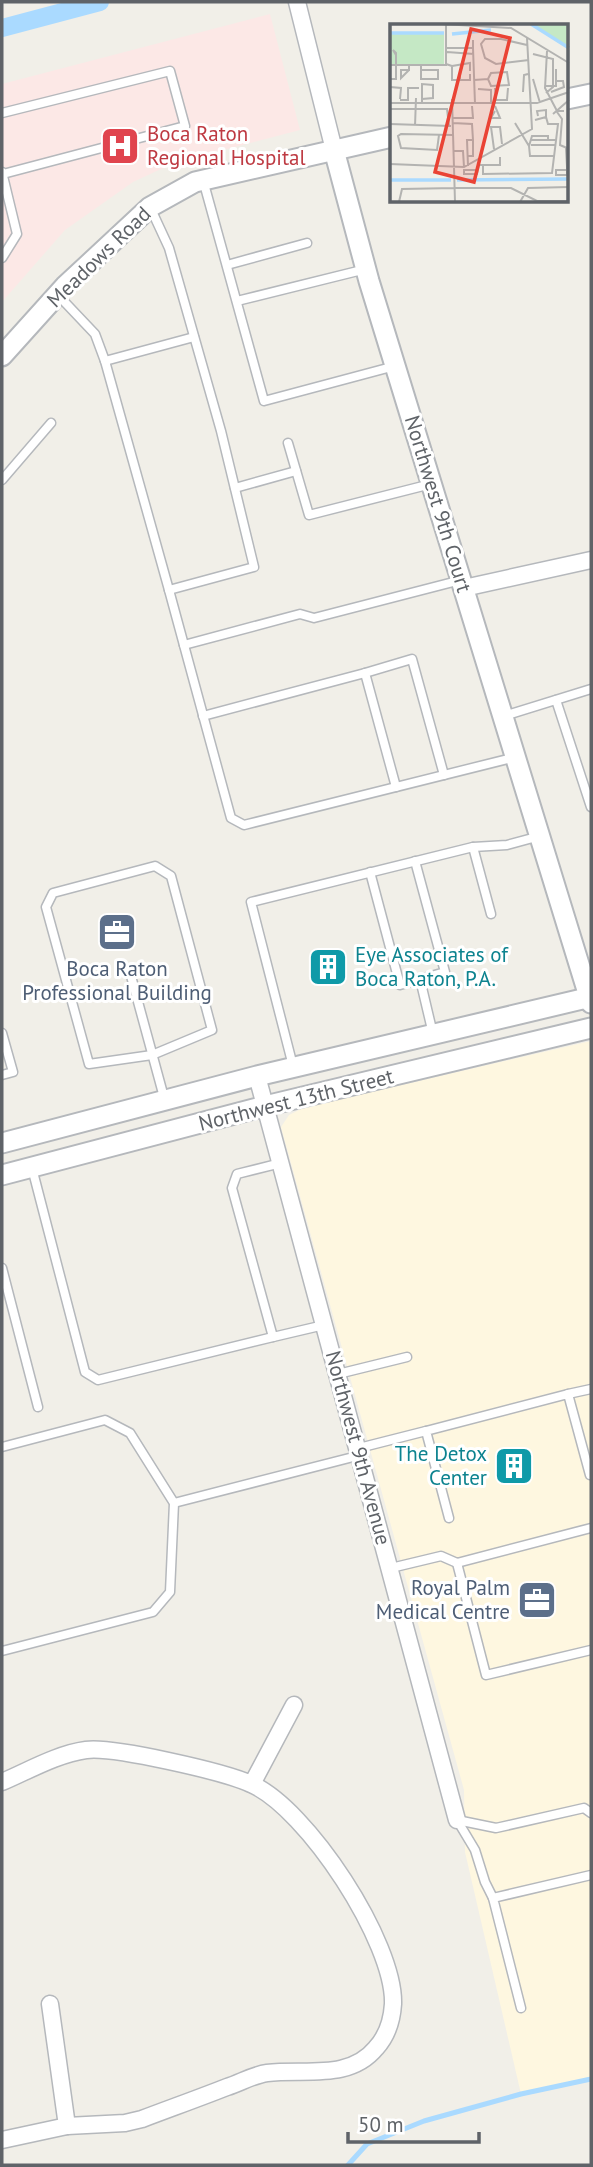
<svg xmlns="http://www.w3.org/2000/svg" width="593" height="2167" font-family="'PT Sans',sans-serif">
<style>
.commercial{fill:#fef7e0}
.medical{fill:#fce8e6}
.lines{fill:none;stroke-linecap:round;stroke-linejoin:round}
.stream{stroke:#aadaff;stroke-width:5}
.canal{stroke:#aadaff;stroke-width:18}
.service-casing{stroke:#b5b8bc;stroke-width:11}
.minor-casing{stroke:#b5b8bc;stroke-width:19}
.tertiary-casing{stroke:#b5b8bc;stroke-width:23}
.service{stroke:#fff;stroke-width:8}
.minor{stroke:#fff;stroke-width:16}
.tertiary{stroke:#fff;stroke-width:19}
.labels{text-anchor:middle;stroke-width:6;stroke-linejoin:round;paint-order:stroke}
.health-label{font-size:21px;fill:#be3a42;stroke:#fff;text-anchor:start}
.street-label{font-size:21px;fill:#5f6368;stroke:#fff}
.culture-label{font-size:21px;fill:#0d838f;stroke:#fff;text-anchor:start}
.service-label{font-size:21px;fill:#4e5e75;stroke:#fff}
.inset-river{fill:none;stroke:#aadaff;stroke-width:3.5}
.inset-road{fill:none;stroke:#b3b3b1;stroke-width:2}
.view{fill:#ea4335;fill-opacity:0.15;stroke:#ea4335;stroke-width:3.5}
.inset-edge{fill:none;stroke:#5f6368;stroke-width:3.5}
</style>
<rect width="100%" height="100%" fill="#f1efe8"/>
<path class="commercial" d="M591,1041V2079L521,2094L465,1852L464,1790L281,1127L289,1115L303,1108Z"/>
<path class="medical" d="M270,14L300,130L174,163L133,182L65,230L2,302V84Z"/>
<g class="lines">
<path class="stream" d="M348,2165L367,2144L424,2121L521,2094L591,2079"/>
<path class="canal" d="M2,28L100,2"/>
<g class="service-casing">
<g id="service">
<path d="M2,113L170,71L185,126L3,174"/>
<path d="M203,180L264,401L395,366"/>
<path d="M150,207L169,248L221,431L254,567L169,590L231,818L244,825L516,757"/>
<path d="M2,258L17,234L2,172"/>
<path d="M227,265L307,243"/>
<path d="M58,295L95,334L105,361"/>
<path d="M237,301L366,269"/>
<path d="M288,443L309,515L431,484"/>
<path d="M2,480L51,423"/>
<path d="M235,488L296,471"/>
<path d="M169,590L105,361L194,337"/>
<path d="M184,645L300,614L314,618L461,580"/>
<path d="M556,700L591,807"/>
<path d="M203,716L365,673"/>
<path d="M504,716L591,689"/>
<path d="M396,787L365,673L412,659L444,775"/>
<path d="M473,847L491,914"/>
<path d="M155,866L171,876L212,1030L152,1055L89,1064L46,907L53,893Z"/>
<path d="M370,872L400,985L445,972L415,861"/>
<path d="M131,976L165,1101"/>
<path d="M420,979L433,1034"/>
<path d="M2,1033L13,1072L2,1075"/>
<path d="M293,1066L251,902L473,847L507,845L540,836"/>
<path d="M281,1163L237,1174L232,1188L273,1337L324,1325"/>
<path d="M32,1168L85,1372L98,1380L273,1337"/>
<path d="M2,1268L38,1407"/>
<path d="M338,1374L407,1357"/>
<path d="M568,1394L591,1389"/>
<path d="M2,1447L105,1420L130,1433L174,1503L170,1592L153,1612L2,1651"/>
<path d="M359,1448L426,1431"/>
<path d="M174,1503L361,1455"/>
<path d="M449,1518L426,1431L568,1394L590,1475"/>
<path d="M457,1563L486,1675L591,1650"/>
<path d="M391,1568L441,1556L457,1563L591,1528"/>
<path d="M457,1820L496,1828L584,1808L591,1813"/>
<path d="M457,1820L475,1850L485,1882L493,1898"/>
<path d="M521,2008L493,1898L591,1875"/>
</g>
</g>
<g class="minor-casing">
<g id="minor">
<path d="M297,2L334,150"/>
<path d="M464,588L591,560"/>
<path d="M257,1076L457,1820"/>
<path d="M2,1782C28,1771 57,1754 86,1750C112,1746 225,1772 251,1784C307,1808 395,1943 393,2004C392,2020 387,2036 376,2048C349,2081 304,2068 267,2073C253,2075 240,2083 227,2087C199,2098 171,2108 142,2119L125,2123L67,2126L2,2140"/>
<path d="M252,1784L294,1705"/>
<path d="M50,2004L67,2126"/>
</g>
</g>
<g class="tertiary-casing">
<g id="tertiary">
<path d="M567,99L591,94"/>
<path d="M334,150L369,281L591,1003"/>
<path d="M2,356L65,286L150,207L195,182L392,137"/>
<path d="M2,1143L257,1076L591,997"/>
<path d="M2,1175L265,1106L591,1028"/>
</g>
</g>
<use href="#service" class="service"/>
<use href="#minor" class="minor"/>
<use href="#tertiary" class="tertiary"/>
</g>
<defs>
<g id="hospital-square" transform="scale(2.0125)"><rect x="-9" y="-9" width="18" height="18" rx="4" fill="#e0444e" stroke="#fff"/><path d="M-5-5h3v3.5h4V-5h3V5h-3V1.5h-4V5h-3Z" fill="#fff"/></g>
<g id="office-square" transform="scale(2.0125)"><rect x="-9" y="-9" width="18" height="18" rx="4" fill="#5c6f8a" stroke="#fff"/><path d="M-6-3h4V-5.5h4V-3h4V5H-6ZM-1-4.5V-3h2v-1.5ZM-6 0V1H6V0Z" fill="#fff"/></g>
<g id="building-square" transform="scale(2.0125)"><rect x="-9" y="-9" width="18" height="18" rx="4" fill="#0f9aa8" stroke="#fff"/><path d="M-4-6H4V6H1V3H-1V6H-4ZM-2.5-4.3h1.7v1.8h-1.7ZM.8-4.3h1.7v1.8H.8ZM-2.5-1h1.7V.8h-1.7ZM.8-1h1.7V.8H.8Z" fill="#fff"/></g>
</defs>
<g fill-rule="evenodd">
<use href="#hospital-square" x="120" y="146"/>
<use href="#office-square" x="117" y="932"/>
<use href="#building-square" x="328" y="967"/>
<use href="#building-square" x="514" y="1466"/>
<use href="#office-square" x="537" y="1600"/>
</g>
<g class="labels">
<g class="health-label">
<text x="147" y="141">Boca Raton<tspan x="147" dy="24">Regional Hospital</tspan></text>
</g>
<g class="street-label">
<text transform="translate(99 257) rotate(-44)" y="7">Meadows Road</text>
<text transform="translate(438 504) rotate(73)" y="7">Northwest 9th Court</text>
<text transform="translate(296 1100) rotate(-14)" y="7">Northwest 13th Street</text>
<text transform="translate(358 1448) rotate(75)" y="7">Northwest 9th Avenue</text>
</g>
<g class="culture-label">
<text x="355" y="962">Eye Associates of<tspan x="355" dy="24">Boca Raton, P.A.</tspan></text>
<text x="487" y="1461" text-anchor="end">The Detox<tspan x="487" dy="24">Center</tspan></text>
</g>
<g class="service-label">
<text x="117" y="976">Boca Raton<tspan x="117" dy="24">Professional Building</tspan></text>
<text x="510" y="1595" text-anchor="end">Royal Palm<tspan x="510" dy="24">Medical Centre</tspan></text>
</g>
</g>
<g transform="translate(390 24)">
<rect width="178" height="178" fill="#f1efe8"/>
<path d="M143,0H178V24L167,18ZM0,9H54V40H0Z" fill="#c5e8c5"/>
<path class="inset-river" d="M141,0L179,24M0,9H54M62,10L101,6M0,156H61M67,156L179,155"/>
<path class="inset-road" d="M52,0L121,4L179,39M137,21L111,15H95L91,20L95,34L106,40L139,36M56,24H83V16M83,24L85,80M157,27L155,64L167,87H174M57,28L84,30M143,30L163,35V63L156,69M56,40L62,42V56H70M0,41H56V1M31,41V55H48V46H31M62,42L80,39V47M19,46L11,54V46H19V41M70,50V56H80V50M0,55H6V29L3,26L6,31M143,55L150,79M84,56L98,55L101,62L119,61L117,48L101,49L98,55M155,62H166V45M0,63L11,64L10,75M105,64L106,76H117L118,64M88,65L101,66V80M133,68L134,51L138,50M161,68L174,63L173,57H166M32,75L43,74V61L32,60V80M62,75L65,178M10,76H18V64H29M0,79H147L179,68M0,85H57L59,102M105,87L101,94H110L105,82M167,88L172,95L170,121L177,124M163,90L179,76M148,92L147,87L156,86V93M62,94H83L82,82M63,99L82,100L83,116H77L78,142M125,99L139,122L142,112H158V116M0,100L61,102M25,102L26,74M49,111L47,126L11,124L8,112L11,110L63,111M141,116H167M141,121H166M139,122L140,132H165M176,124V126L177,143V151H166V146H177M104,125L101,103H110L112,120M64,127H73L74,143M77,132H83V116M0,140L74,143L142,105L137,14M93,140V150L162,149L168,100H158L156,93L145,96M87,146H74V150H87L89,141H110V133M9,178L12,165L65,164H121L147,177H179M130,178L138,164L179,163"/>
<path class="view" d="M81,5L120,14L84,158L45,148Z"/>
<rect width="178" height="178" class="inset-edge"/>
</g>
<rect width="593" height="2167" fill="none" stroke="#5f6368" stroke-width="7"/>
<path d="M348 2132v10h131v-10" fill="none" stroke="#5f6368" stroke-width="3.5"/>
<text x="358" y="2132" font-size="21" fill="#5f6368" stroke="#ffffff" stroke-width="5" paint-order="stroke">50 m</text>
</svg>
